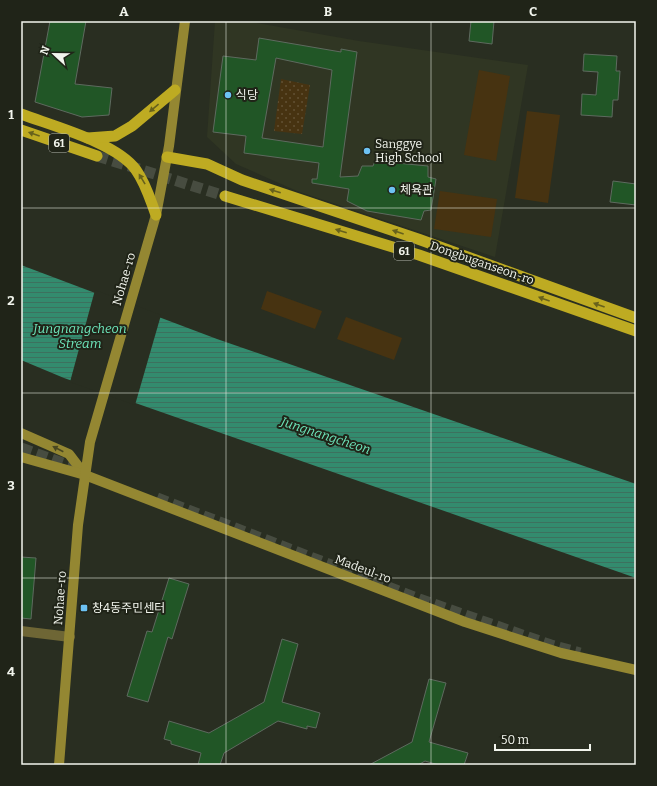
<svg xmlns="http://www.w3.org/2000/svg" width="657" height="786" font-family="Bitter,'Noto Sans KR',serif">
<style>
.built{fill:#303623}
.green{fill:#473311}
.park{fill:url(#park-dots)}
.water{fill:url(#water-rules)}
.pier{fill:#292e21}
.building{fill:#215626;stroke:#5e6a5f;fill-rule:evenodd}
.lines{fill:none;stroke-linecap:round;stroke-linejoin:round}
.trunk-tunnel{stroke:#474c40;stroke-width:11;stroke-dasharray:11 5.5;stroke-linecap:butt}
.minor{stroke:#6e6635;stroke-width:10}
.secondary{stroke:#948732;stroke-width:10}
.trunk{stroke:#beab22;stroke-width:11}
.oneway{fill:#67611c}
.oneway2{fill:#494721}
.grid{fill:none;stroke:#f2f5ed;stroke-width:1;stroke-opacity:0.55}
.poi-dot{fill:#6dc2f3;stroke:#202418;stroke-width:1.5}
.labels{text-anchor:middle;stroke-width:4;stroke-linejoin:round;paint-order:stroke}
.shield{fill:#202418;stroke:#b3b6ad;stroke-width:1}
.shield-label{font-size:11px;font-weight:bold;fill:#f2f5ed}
.poi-label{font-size:12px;fill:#f2f5ed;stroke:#202418;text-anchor:start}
.street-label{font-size:12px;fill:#f2f5ed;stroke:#202418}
.water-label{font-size:13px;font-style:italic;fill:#6ee7bc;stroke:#202418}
.neatline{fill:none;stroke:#f2f5ed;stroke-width:1.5}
.grid-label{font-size:13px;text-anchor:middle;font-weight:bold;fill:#f2f5ed}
</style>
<defs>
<pattern id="park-dots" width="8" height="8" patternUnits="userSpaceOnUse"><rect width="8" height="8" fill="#473311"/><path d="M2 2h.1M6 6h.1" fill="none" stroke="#625134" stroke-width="1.8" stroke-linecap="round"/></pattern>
<pattern id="water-rules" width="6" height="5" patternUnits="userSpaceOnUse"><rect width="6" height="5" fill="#338b6e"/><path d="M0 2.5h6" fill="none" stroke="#3c715e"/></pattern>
</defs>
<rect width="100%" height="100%" fill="#292e21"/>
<path class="built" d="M215,21H246L359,41L528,65L495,257L297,191L236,164L207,137Z"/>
<g class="green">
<path d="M479,70L510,76L496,161L464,155Z"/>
<path d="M527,111L560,115L548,203L515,198Z"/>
<path d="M440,191L497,199L491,237L434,229Z"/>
<path d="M267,291L322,311L315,329L261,309Z"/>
<path d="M346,317L402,338L394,360L337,339Z"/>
</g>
<path class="park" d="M281,79L310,85L302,134L274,131Z"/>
<path class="water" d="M21,265L217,339L636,484V578L64,378L21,360Z"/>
<path class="pier" d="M95,290L161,315L135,405L70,382Z"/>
<g class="building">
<path d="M50,21H86L75,84L112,88L109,115L82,117L35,102Z"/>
<path d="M471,21H494L492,44L469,41Z"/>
<path d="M259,38L341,52V49L357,52L340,177L358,176L362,166H373L375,161L428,166V177L436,179L431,210L424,211L421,220L367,211L347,201L349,189L312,183V179H317L319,163L244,153L246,136L213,132L223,56L256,60ZM276,58L332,70L323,147L262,138Z"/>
<path d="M584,54L617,56L616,71H620L618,100H613L612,117L581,115L582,94L596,95L598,72L583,71Z"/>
<path d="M613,181L636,184V205L610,202Z"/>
<path d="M21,557L36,558L31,619L21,618Z"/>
<path d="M169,578L189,584L172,639L168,637L148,702L127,696L147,631L152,632Z"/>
<path d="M282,639L298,644L282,702L320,713L316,728L307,726V729L278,721L224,753L220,765H198L201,753L171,744V741L164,739L169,721L209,733L264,702Z"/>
<path d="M429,679L446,683L429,742L468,753L464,765H439L425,761L418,765H369L412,742Z"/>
</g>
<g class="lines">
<g class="trunk-tunnel">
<path d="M97,156L225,196"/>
<path d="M21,448L82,470"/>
<path d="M157,498L422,600L551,645L580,653"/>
</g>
<path class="minor" d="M21,631L70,637"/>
<g class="secondary">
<path d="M21,433L69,454L85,475"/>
<path d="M21,457L85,475L465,622L561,653L636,670"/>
<path d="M59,765L78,525L90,442L156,215L169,146L185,21"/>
</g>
<g class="trunk">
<path d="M21,114C53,126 117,143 136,170C146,184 150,199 156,215"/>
<path d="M21,130L97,156"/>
<path d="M88,138L115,136L132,126L175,90"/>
<path d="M167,157L207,164L242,180L418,239L636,318"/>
<path d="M225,196L419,255L636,331"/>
</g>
</g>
<defs><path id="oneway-solid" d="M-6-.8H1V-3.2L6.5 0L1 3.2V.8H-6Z"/></defs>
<g class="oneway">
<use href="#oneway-solid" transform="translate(154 108) rotate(140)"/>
<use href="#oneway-solid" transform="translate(34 134) rotate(-161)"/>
<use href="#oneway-solid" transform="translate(142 179) rotate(-121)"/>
<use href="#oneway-solid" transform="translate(275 191) rotate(-162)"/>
<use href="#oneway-solid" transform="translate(341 231) rotate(-163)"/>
<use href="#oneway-solid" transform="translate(398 232) rotate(-161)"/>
<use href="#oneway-solid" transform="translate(544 299) rotate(-160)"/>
<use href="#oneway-solid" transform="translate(599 305) rotate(-160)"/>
</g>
<use class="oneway2" href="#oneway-solid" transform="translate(58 449) rotate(-153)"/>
<path class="grid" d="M226,21V765M431,21V765M21,208H636M21,393H636M21,578H636"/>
<g class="poi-dot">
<circle cx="228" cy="95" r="4"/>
<circle cx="367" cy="151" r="4"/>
<circle cx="392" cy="190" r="4"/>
<rect x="80" y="604" width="8" height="8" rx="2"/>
</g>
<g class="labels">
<g class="shield">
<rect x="49" y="134" width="20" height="18" rx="3"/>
<rect x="394" y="242" width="20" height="18" rx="3"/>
</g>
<g class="shield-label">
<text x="59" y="147">61</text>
<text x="404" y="255">61</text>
</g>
<g class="poi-label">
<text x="236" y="99">식당</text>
<text x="375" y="148">Sanggye<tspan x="375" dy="14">High School</tspan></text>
<text x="400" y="194">체육관</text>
<text x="92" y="612">창4동주민센터</text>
</g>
<g class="street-label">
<text transform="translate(482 263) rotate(19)" y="4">Dongbuganseon-ro</text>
<text transform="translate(124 279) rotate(-74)" y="4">Nohae-ro</text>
<text transform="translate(363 569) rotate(21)" y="4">Madeul-ro</text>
<text transform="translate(60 598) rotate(-86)" y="4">Nohae-ro</text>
</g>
<g class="water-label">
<text x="80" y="333">Jungnangcheon<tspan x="80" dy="15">Stream</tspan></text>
<text transform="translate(326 435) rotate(18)" y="5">Jungnangcheon</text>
</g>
</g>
<rect width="657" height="786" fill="none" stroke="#202418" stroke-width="44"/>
<g transform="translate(54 54) rotate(292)" stroke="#202418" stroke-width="3" paint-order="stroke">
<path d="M0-3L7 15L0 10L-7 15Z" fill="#f2f5ed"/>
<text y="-6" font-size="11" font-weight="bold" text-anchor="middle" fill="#f2f5ed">N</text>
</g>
<path d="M495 744v6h95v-6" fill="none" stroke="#f2f5ed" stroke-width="2"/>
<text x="501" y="744" font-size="12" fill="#f2f5ed" stroke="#202418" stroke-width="3" paint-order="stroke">50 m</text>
<rect x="22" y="22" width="613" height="742" class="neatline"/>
<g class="grid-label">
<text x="124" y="16">A</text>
<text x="328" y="16">B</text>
<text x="533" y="16">C</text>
<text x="11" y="119">1</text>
<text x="11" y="305">2</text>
<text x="11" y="490">3</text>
<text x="11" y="676">4</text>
</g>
</svg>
